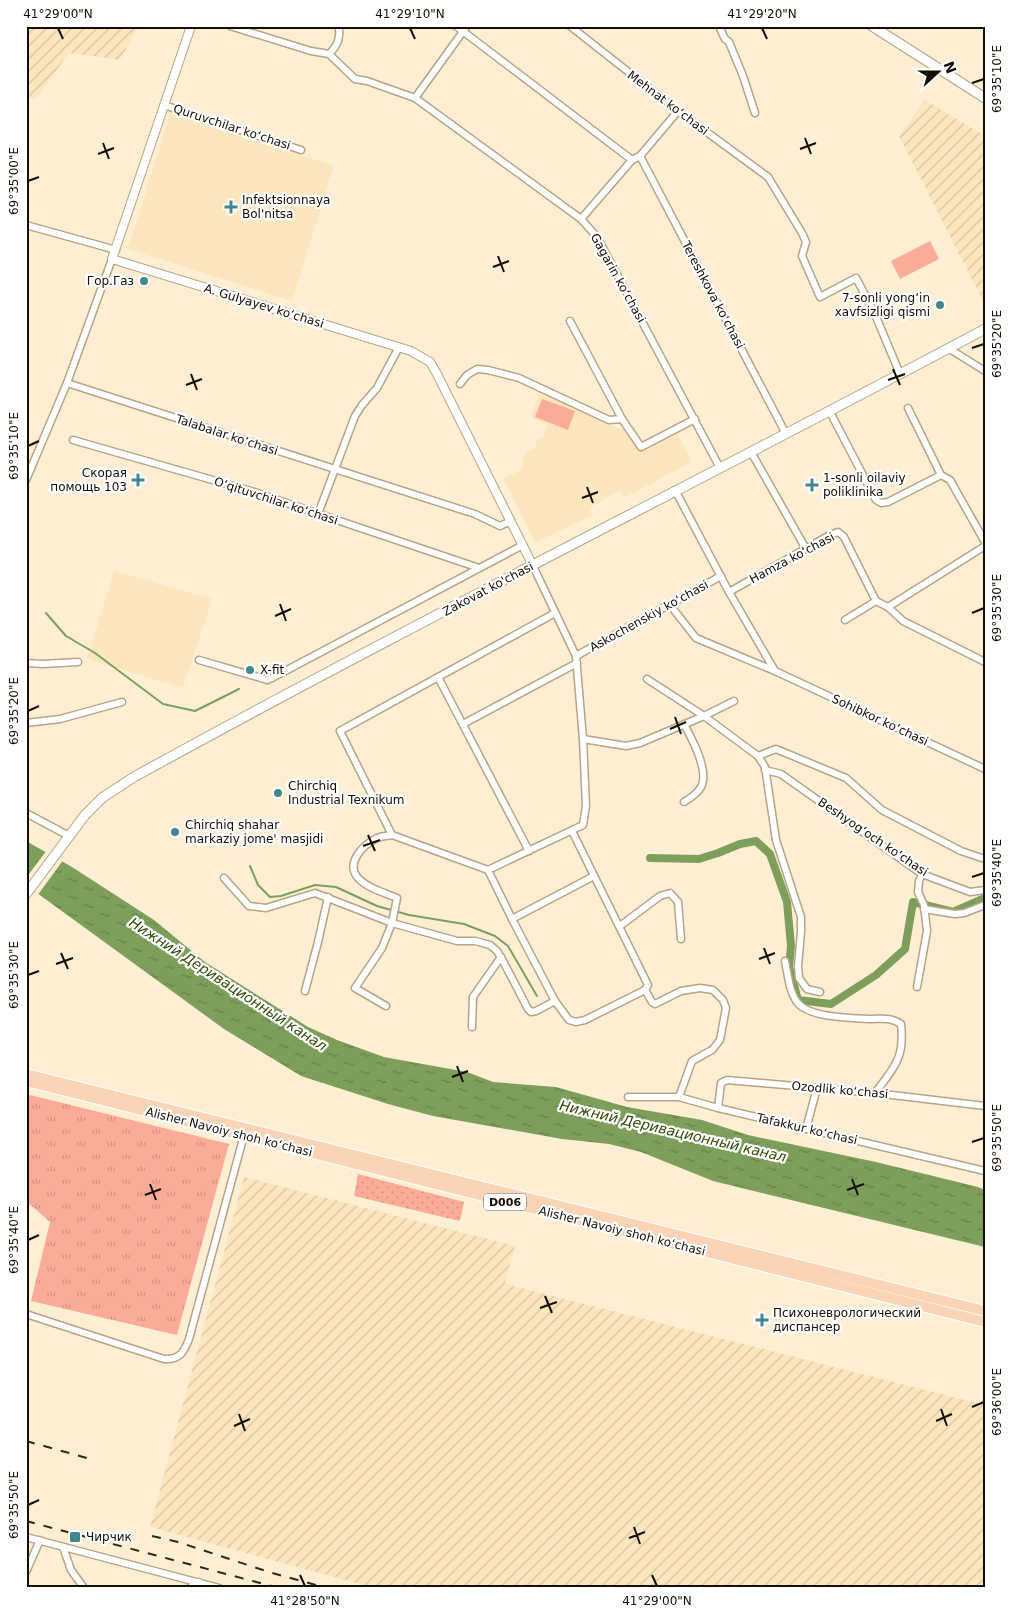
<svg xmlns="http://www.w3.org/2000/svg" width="1011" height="1614" font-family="'DejaVu Sans',sans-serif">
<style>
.built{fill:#fce6bd}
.industrial{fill:url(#industrial-furrows)}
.grass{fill:url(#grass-dots)}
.park{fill:url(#park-tufts)}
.pitch{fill:#fbac99}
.water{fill:url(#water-ripples)}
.pier{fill:#feefd4}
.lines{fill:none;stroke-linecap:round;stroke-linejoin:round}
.stream{stroke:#7d9f5b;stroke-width:2}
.canal{stroke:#7d9f5b;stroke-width:8}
.minor-casing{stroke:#b6a484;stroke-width:9}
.tertiary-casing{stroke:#b6a484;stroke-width:10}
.secondary-casing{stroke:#b6a484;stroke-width:11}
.primary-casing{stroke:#fff;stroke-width:12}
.minor{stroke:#fff;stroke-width:6}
.tertiary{stroke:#fff;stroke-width:8}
.secondary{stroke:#fff;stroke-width:9}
.primary{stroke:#fbd3b5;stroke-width:10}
.rail{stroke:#2f281c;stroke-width:2;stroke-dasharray:9 9;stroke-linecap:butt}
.ticks{fill:none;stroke:#140d03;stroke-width:2}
.poi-dot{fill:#40878e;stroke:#fff;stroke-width:2}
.labels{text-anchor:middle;stroke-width:4.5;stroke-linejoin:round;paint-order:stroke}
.shield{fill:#fff;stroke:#5a564f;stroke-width:1}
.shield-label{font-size:11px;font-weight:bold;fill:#140d03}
.street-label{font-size:12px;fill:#140d03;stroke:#fff}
.poi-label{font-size:12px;fill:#140d03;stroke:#fff;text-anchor:start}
.water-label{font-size:14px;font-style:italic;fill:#2d4c00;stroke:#fff}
.neatline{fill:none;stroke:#140d03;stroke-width:2}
.ticks-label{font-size:12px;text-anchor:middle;fill:#140d03}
</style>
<defs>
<pattern id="industrial-furrows" width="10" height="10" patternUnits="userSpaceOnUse" patternTransform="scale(1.25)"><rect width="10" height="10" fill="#fce6bd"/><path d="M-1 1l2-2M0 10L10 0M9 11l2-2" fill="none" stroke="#d7c4a1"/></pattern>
<pattern id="grass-dots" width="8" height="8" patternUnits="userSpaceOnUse" patternTransform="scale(1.25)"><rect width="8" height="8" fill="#fbac99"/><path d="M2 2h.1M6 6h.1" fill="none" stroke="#d69382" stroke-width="1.8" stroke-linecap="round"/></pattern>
<pattern id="park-tufts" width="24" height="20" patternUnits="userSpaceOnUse" patternTransform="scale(1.25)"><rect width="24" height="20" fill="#fbac99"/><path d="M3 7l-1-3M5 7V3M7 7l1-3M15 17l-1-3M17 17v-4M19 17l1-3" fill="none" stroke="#d69382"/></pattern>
<pattern id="water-ripples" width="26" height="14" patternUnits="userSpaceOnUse" patternTransform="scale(1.25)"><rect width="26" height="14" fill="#7d9f5b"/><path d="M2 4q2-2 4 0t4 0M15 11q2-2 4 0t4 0" fill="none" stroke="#658049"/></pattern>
</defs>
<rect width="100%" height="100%" fill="#feefd4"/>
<g class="built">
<path d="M170,114L334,166L292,301L128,249Z"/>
<path d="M539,392L617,428H624L641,451L677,432L692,462L624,498L619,490L589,508L592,515L535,543L504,479L523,469V460L526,452L534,449L539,437L543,438L548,424L531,418Z"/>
<path d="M114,571L212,599L183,688L87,659Z"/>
</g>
<g class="industrial">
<path d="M26,26H139L120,60L69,53L36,99L26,97Z"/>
<path d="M925,100L985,136V305L899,136Z"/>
<path d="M244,1177L515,1246L505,1284L985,1405V1588H375L150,1527Z"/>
</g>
<path class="grass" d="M358,1174L464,1202L460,1221L354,1196Z"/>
<path class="park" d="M26,1094L229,1144L177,1335L31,1301L50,1222L26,1201Z"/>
<g class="pitch">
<path d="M930,241L939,259L900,279L891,261Z"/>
<path d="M542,399L575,411L568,430L535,417Z"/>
</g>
<path class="water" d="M26,841L72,867L154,920L205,962L308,1027L337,1040L384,1057L467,1072L493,1082L556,1087L627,1107L702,1120L748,1135L876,1162L978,1187L985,1190V1247L713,1181L641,1152L609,1144L562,1139L433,1116L388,1104L301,1076L224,1029L26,885Z"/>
<path class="pier" d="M47,850L64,859L37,896L26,888V878Z"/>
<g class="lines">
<g class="stream">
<path d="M46,613L66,636L95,653L163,704L195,711L239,689"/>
<path d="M250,866L258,885L270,897L281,896L315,885L336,887L377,906L409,915L464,924L495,936L508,946L537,996"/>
</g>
<path class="canal" d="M650,858L699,859L718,853L740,844L756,841L770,854L787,902L791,946L789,967L798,1000L831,1004L876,975L905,949L913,902L953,912L985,898"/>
<g class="minor-casing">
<g id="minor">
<path d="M230,26L311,51L329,54L355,79L367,81L415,98L581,219L597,237L720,468"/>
<path d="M456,26L632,160"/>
<path d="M570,26L678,111L768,177L802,233L806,242L802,256L820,297L856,278L874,312L900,374"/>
<path d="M719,26L725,39L729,42L743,76L755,113"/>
<path d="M329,54C338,45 340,39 339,26"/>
<path d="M415,98L467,26"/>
<path d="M164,105L301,150"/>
<path d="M640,156L786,434"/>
<path d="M581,219L632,160L640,156L678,111"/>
<path d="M26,225L116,250"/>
<path d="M570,321L622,419L641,447L695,419"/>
<path d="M948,348L985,371"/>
<path d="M67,383L475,514L500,526L511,521"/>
<path d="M460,384L467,375L477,369L488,370L519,378L609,420L622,419"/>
<path d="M908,408L941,475L950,480L985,542"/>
<path d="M830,412L876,500L881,503L888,502L941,475"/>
<path d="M73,440L251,491L479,568"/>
<path d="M751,452L806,549"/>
<path d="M26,480L67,383L112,259"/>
<path d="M675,490L729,592L775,671"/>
<path d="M318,514L355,416L362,405L377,388L399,347"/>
<path d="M729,592L830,535L838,532L844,537L876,601L888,607L903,621L985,662"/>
<path d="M670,605L696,638L775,671L985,769"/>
<path d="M888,607L985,546"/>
<path d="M845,620L876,601"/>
<path d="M576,656L721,576"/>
<path d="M199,660L261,678L267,680L272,678L523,545"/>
<path d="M26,663L43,664L78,662"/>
<path d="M438,677L529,851"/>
<path d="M647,679L704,716L758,756L765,767L776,840L801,917V932L798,966L799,978L807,989L820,992"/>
<path d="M26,723L60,719L122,702"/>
<path d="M463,724L577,663"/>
<path d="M684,724C692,739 712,775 699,790C695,795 689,799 684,802"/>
<path d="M583,739L626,746L640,743L704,716L734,701"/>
<path d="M758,756L776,749L846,778L882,810L961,851L985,859"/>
<path d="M765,770L781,774L922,874L970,892L985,890"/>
<path d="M26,813L69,836"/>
<path d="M392,835L340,731L555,613"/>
<path d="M488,870L512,919L555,1001L569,1020L576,1022L585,1020L645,990L648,985L572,831"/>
<path d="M224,878L249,906L266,908L315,893L392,923L457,941H475L490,945L497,951L503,961L528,1009L531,1012L536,1011L555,1001"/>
<path d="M924,909L955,914L964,913L985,905"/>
<path d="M512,919L594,876"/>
<path d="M620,926L660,896L670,893L678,902L681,939"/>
<path d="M785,961C788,975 789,991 797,1002C808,1018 853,1018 871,1019C883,1019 891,1017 901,1024C905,1058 894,1068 875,1093"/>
<path d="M917,987L927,931L924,905L918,892L919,881L922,874"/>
<path d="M645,990L652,1002L655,1004L681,991L700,988L713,990L723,1000L726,1008L720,1040L712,1050L692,1061L679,1097"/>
<path d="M305,991L318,942L328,897"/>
<path d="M386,1006L355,988L382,948L392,923L397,898C385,893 367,888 358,878C345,863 363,845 377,838C382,836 387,836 392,835L488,870L583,825L586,806L583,739L576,656L533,566"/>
<path d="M472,1027L473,997L501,957"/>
<path d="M628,1097H679L718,1108L985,1171"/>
<path d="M718,1108L721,1083L727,1080L875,1093L985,1106"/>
<path d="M806,1129L817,1088"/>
<path d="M26,1314L164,1359C180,1360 184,1352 189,1339L244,1135"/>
<path d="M26,1537L219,1588"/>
<path d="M63,1547L71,1570L84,1588"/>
<path d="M26,1572L40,1540"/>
<path d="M189,1588L199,1582"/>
</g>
</g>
<g class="tertiary-casing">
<path id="tertiary" d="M191,26L112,259L411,351L430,362L437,374L533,566"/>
</g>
<g class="secondary-casing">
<g id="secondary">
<path d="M872,26L985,98"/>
<path d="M26,894L85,815L102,798L134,777C415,622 702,480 985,329"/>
</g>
</g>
<g class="primary-casing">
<g id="primary">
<path d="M26,1074L985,1311"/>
<path d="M26,1081L985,1322"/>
</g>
</g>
<use href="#minor" class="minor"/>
<use href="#tertiary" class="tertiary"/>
<use href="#secondary" class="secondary"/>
<use href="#primary" class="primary"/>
<g class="rail">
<path d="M26,1441L87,1458"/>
<path d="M26,1521L279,1588"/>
<path d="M152,1536L178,1542L272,1573L327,1588"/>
</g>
</g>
<path class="ticks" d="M58,28L63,39M410,28L415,39M762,28L767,39M972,83L984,79M805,138L811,154M103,143L109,159M800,149L816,143M98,154L114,148M28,181L39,177M498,256L504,272M493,267L509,261M972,348L984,344M893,369L900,385M191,374L197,390M888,380L905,374M186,385L202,379M28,446L39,441M587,487L593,503M582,498L598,492M280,604L286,621M972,613L984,608M275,616L291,609M28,711L39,706M675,717L681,734M670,729L686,722M368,835L375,851M363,846L380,840M972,877L984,873M764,948L770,964M61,953L68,969M759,959L775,953M56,964L73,958M28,975L39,971M457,1066L463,1082M452,1077L468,1071M972,1142L984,1138M852,1179L858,1195M150,1184L156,1200M847,1190L864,1184M145,1195L161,1189M28,1240L39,1235M545,1296L552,1313M540,1308L557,1302M972,1407L984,1402M941,1409L947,1426M239,1414L245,1431M936,1421L952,1414M234,1426L250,1419M28,1505L39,1500M634,1527L640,1544M629,1538L645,1532M300,1575L305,1586M652,1575L657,1586"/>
<g class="poi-dot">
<path d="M228.5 199.5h5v5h5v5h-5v5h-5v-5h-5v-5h5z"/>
<circle cx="144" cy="281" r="5"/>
<circle cx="940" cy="305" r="5"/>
<path d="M135.5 472.5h5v5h5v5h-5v5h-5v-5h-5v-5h5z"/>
<path d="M809.5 477.5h5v5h5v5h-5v5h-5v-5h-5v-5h5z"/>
<circle cx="250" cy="670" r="5"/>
<circle cx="278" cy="793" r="5"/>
<circle cx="175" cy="832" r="5"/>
<path d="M759.5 1312.5h5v5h5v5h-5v5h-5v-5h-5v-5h5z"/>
<rect x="69" y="1531" width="12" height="12" rx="2.5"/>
</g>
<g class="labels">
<rect class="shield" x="484" y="1193.5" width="42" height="17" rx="4"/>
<g class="shield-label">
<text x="505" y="1206">D006</text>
</g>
<g class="street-label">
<text transform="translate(668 103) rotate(37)" y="4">Mehnat ko‘chasi</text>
<text transform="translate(232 127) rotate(18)" y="4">Quruvchilar ko‘chasi</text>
<text transform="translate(618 278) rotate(61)" y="4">Gagarin ko‘chasi</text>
<text transform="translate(713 295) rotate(62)" y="4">Tereshkova ko‘chasi</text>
<text transform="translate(264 306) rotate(17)" y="4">A. Gulyayev ko‘chasi</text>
<text transform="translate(227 435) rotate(18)" y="4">Talabalar ko‘chasi</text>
<text transform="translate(276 501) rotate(18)" y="4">O‘qituvchilar ko‘chasi</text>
<text transform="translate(792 558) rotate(-28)" y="4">Hamza ko‘chasi</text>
<text transform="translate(488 589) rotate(-28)" y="4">Zakovat ko'chasi</text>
<text transform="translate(649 616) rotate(-29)" y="4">Askochenskiy ko‘chasi</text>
<text transform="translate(880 720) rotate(25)" y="4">Sohibkor ko‘chasi</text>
<text transform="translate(873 837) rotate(34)" y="4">Beshyog‘och ko‘chasi</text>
<text transform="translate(840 1090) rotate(5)" y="4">Ozodlik ko‘chasi</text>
<text transform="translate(807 1129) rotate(13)" y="4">Tafakkur ko‘chasi</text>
<text transform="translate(229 1132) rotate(14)" y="4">Alisher Navoiy shoh koʻchasi</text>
<text transform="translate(622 1231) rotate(14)" y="4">Alisher Navoiy shoh koʻchasi</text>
</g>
<g class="poi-label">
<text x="242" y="204">Infektsionnaya<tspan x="242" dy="14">Bol'nitsa</tspan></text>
<text x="134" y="285" text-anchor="end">Гор.Газ</text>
<text x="930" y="302" text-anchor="end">7-sonli yong‘in<tspan x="930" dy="14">xavfsizligi qismi</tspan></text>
<text x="127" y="477" text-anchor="end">Скорая<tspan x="127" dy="14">помощь 103</tspan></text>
<text x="823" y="482">1-sonli oilaviy<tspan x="823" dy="14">poliklinika</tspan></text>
<text x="260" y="674">X-fit</text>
<text x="288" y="790">Chirchiq<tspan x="288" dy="14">Industrial Texnikum</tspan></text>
<text x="185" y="829">Chirchiq shahar<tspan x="185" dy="14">markaziy jome' masjidi</tspan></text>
<text x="773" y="1317">Психоневрологический<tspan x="773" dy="14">диспансер</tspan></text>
<text x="86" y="1541">Чирчик</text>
</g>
<g class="water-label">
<text transform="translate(228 984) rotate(33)" y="5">Нижний Деривационный канал</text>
<text transform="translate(673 1131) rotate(13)" y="5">Нижний Деривационный канал</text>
</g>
</g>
<rect width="1011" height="1614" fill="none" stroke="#ffffff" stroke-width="55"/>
<g transform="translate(938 72) rotate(69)" stroke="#ffffff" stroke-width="4" paint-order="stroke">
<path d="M0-4L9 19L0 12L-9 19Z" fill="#140d03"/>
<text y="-8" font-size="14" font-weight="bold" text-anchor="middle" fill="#140d03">N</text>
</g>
<rect x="28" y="28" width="956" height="1558" class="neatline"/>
<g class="ticks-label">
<text x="58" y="18">41°29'00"N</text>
<text x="410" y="18">41°29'10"N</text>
<text x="762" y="18">41°29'20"N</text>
<text transform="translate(997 79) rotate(-90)" y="4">69°35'10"E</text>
<text transform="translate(14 181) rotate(-90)" y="4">69°35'00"E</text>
<text transform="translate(997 344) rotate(-90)" y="4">69°35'20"E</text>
<text transform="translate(14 446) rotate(-90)" y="4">69°35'10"E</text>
<text transform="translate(997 608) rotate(-90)" y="4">69°35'30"E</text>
<text transform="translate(14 711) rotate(-90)" y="4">69°35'20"E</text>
<text transform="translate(997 873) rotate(-90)" y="4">69°35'40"E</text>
<text transform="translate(14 975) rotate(-90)" y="4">69°35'30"E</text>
<text transform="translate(997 1138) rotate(-90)" y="4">69°35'50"E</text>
<text transform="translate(14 1240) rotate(-90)" y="4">69°35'40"E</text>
<text transform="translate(997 1402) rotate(-90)" y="4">69°36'00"E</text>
<text transform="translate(14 1505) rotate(-90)" y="4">69°35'50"E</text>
<text x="305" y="1605">41°28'50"N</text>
<text x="657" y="1605">41°29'00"N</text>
</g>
</svg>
